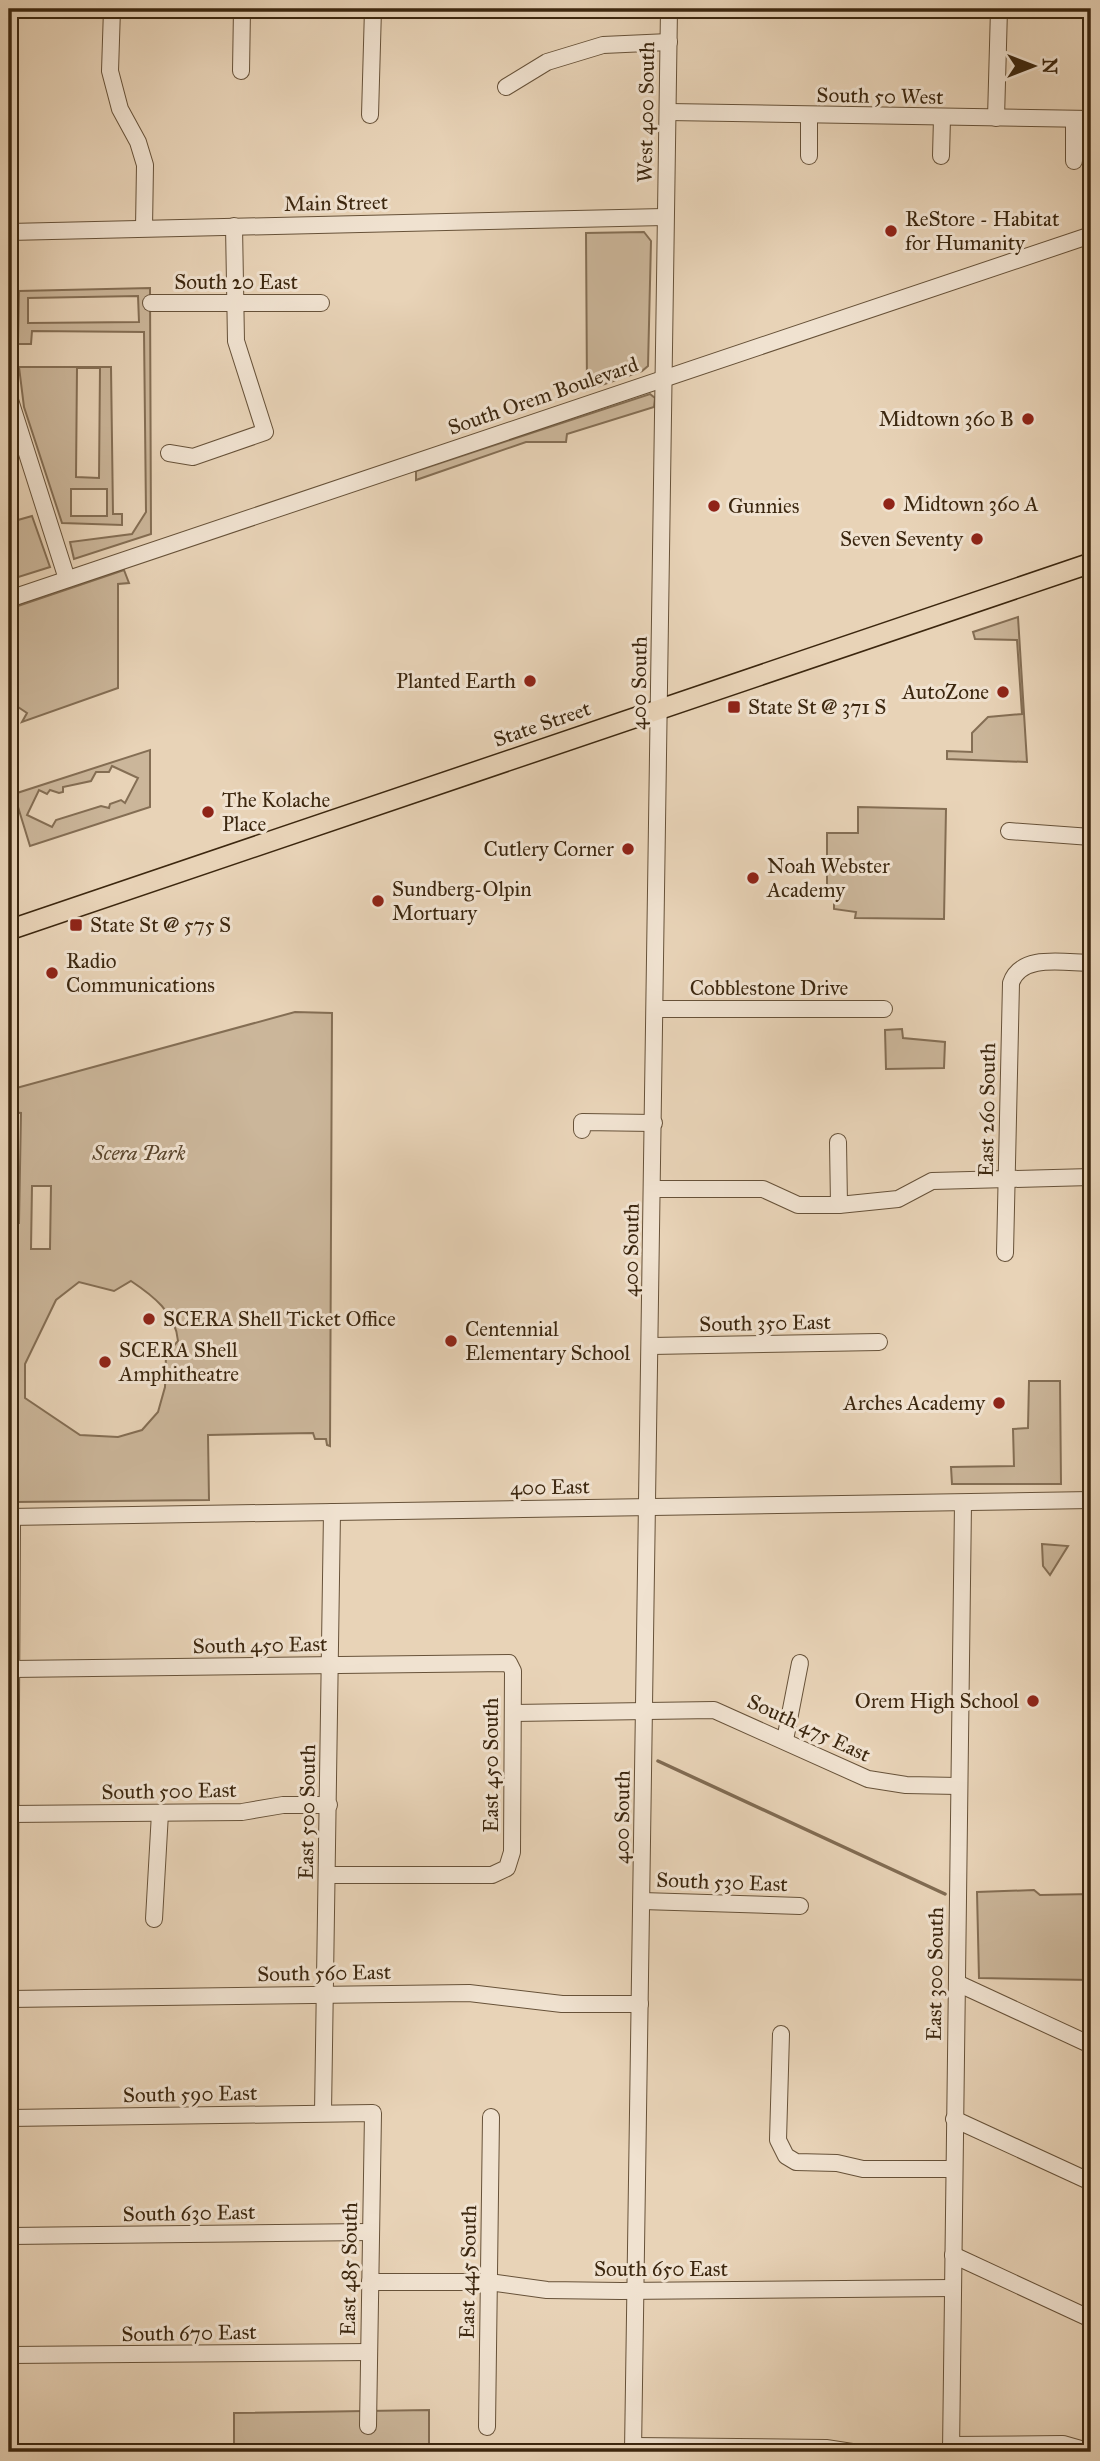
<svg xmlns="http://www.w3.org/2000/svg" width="1100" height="2461" font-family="'IM FELL Great Primer',serif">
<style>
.green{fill:#cbb69a;stroke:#846e54;stroke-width:2;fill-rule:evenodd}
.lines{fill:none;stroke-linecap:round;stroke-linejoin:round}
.stream{stroke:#806b52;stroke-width:3.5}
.minor-casing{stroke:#675239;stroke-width:18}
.major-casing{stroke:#3c270f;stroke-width:22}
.minor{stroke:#f0e2d0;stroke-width:16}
.major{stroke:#e8d3b7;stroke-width:19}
.poi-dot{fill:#8f2418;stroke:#f0e2d0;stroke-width:2.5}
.labels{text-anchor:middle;stroke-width:6;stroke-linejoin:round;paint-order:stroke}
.street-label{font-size:21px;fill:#3c270f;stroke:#f0e2d0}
.poi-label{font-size:21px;fill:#3c270f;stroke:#f0e2d0;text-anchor:start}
.park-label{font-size:21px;font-style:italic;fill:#59442b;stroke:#f0e2d0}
</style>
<rect width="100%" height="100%" fill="#e8d3b7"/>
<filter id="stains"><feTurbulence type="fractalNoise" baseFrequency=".00286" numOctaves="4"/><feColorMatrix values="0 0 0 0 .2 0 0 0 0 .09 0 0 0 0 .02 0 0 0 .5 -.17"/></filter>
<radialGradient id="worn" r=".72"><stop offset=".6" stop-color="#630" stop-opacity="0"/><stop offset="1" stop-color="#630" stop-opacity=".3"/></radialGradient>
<g class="green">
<path d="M644,232L651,241L648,366L642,371L587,390L586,233Z"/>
<path d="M150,288L151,534L74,559L70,542L132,534L146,512L144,332L32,331L31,344H18L19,291ZM138,296L139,322L28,323V298Z"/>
<path d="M19,367H111L113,514H122V525L62,523L24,407ZM77,368H100L99,478L76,477ZM71,489H107V516H71Z"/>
<path d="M650,394L655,398L654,407L567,434L566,442H526L416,480V471Z"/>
<path d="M32,516L50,567L9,580V528L13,526L11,522Z"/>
<path d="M124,570L129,583L118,584V688L22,722L27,713L9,701V609Z"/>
<path d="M1018,617L1027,762L947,759V751L972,752V733L988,717L1022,714L1017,640L975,639L973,632Z"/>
<path d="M150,750V807L30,846L14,794ZM112,766L138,778L125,803L121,800L110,804L109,808L101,806L56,820L52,827L27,815L39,790L47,794L50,790L59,793L63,792V787L91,781L96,772H109Z"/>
<path d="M858,807L946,809L944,919L855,918L856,912L834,909V895H827V833H858Z"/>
<path d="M295,1012L332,1013L330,1446L327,1445L326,1439H315L313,1433L208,1435L209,1500L15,1502L14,1437H9V1223H19L21,1113L10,1112L9,1090ZM32,1186H51L50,1249H31ZM131,1281C152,1295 176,1313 178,1341L166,1355L165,1387L158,1412L142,1430L118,1437L80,1435L25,1398V1364L56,1300L79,1282L114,1291Z"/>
<path d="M902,1029L903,1038L945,1042L944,1068L886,1069L885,1030Z"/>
<path d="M1029,1381H1060L1061,1484H952L951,1467L1014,1466L1013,1429L1028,1428Z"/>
<path d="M1042,1544L1068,1546L1050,1575L1043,1566Z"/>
<path d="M1034,1890L1040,1895L1091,1894V1980L979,1978L977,1892Z"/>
<path d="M429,2410V2452H234V2413Z"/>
</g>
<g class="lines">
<path class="stream" d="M658,1761L945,1894"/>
<g class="minor-casing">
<g id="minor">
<path d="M112,9L110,71L120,109L138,142L145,165L144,228"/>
<path d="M241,71L242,9"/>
<path d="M506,87L547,62L603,45L669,42"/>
<path d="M668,112L1091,119"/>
<path d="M370,115L373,9"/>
<path d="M809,116V156"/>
<path d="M996,118L999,9"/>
<path d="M1074,120V161"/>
<path d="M941,156L942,118"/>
<path d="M9,232L664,217"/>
<path d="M151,303H321"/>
<path d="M9,397L67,579"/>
<path d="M169,453L193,457L265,432L236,341L234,226"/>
<path d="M9,599L1091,235"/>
<path d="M1009,831L1091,837"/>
<path d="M655,1009H884"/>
<path d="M582,1130V1122L654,1123"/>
<path d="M838,1142L839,1205"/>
<path d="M653,1189H763L798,1205H839L898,1199L932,1181L1091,1177"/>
<path d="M1005,1253L1011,983C1021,953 1065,963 1091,963"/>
<path d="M651,1346L879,1342"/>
<path d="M9,1517L1091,1500"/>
<path d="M12,1669L509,1663L513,1671L512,1852L507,1868L492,1875H328"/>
<path d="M513,1713L714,1710L868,1779L906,1785L958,1786"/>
<path d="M785,1740L800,1663"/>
<path d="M9,1814L242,1812L283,1805H329"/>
<path d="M642,1901L800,1906"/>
<path d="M154,1919L160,1813"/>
<path d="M957,1983L1091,2045"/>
<path d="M9,1999L469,1993L562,2004H640"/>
<path d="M781,2034L778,2140L786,2156L796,2162L837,2163L863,2169H954"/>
<path d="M9,2077L12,1517"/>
<path d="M323,2113L332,1512"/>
<path d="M9,2118L373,2113L368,2426"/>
<path d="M954,2119L1091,2182"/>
<path d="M9,2236L370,2232"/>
<path d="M953,2255L1091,2319"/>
<path d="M370,2282H489L547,2290L621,2291L953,2288"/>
<path d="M9,2355L369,2352"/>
<path d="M487,2427L491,2117"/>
<path d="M951,2445L1063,2444L1091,2452"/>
<path d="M633,2446L826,2448L852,2452"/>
<path d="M633,2452L669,9"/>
<path d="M951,2452L963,1503"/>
</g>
</g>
<g class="major-casing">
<path id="major" d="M9,930L1091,563"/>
</g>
<use href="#minor" class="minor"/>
<use href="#major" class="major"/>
</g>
<g class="poi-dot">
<circle cx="891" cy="231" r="7"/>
<circle cx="1028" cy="419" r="7"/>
<circle cx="889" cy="504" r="7"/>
<circle cx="714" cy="506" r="7"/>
<circle cx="977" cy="539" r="7"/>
<circle cx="530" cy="681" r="7"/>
<circle cx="1003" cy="692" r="7"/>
<rect x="727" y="700" width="14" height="14" rx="3.5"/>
<circle cx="208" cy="812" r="7"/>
<circle cx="628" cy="849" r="7"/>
<circle cx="753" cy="878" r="7"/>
<circle cx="378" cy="901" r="7"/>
<rect x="69" y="918" width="14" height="14" rx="3.5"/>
<circle cx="52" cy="973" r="7"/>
<circle cx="149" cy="1319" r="7"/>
<circle cx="451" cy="1341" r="7"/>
<circle cx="105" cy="1362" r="7"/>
<circle cx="999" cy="1403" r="7"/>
<circle cx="1033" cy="1701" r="7"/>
</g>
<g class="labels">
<g class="street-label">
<text transform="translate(880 96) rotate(1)" y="7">South 50 West</text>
<text transform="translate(646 112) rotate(-89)" y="7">West 400 South</text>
<text transform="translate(336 203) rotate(-1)" y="7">Main Street</text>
<text x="236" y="289">South 20 East</text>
<text transform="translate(543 396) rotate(-19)" y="7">South Orem Boulevard</text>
<text transform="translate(639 683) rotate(-89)" y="7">400 South</text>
<text transform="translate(542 724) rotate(-19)" y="7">State Street</text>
<text x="769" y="995">Cobblestone Drive</text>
<text transform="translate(987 1110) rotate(-89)" y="7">East 260 South</text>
<text transform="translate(631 1250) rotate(-89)" y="7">400 South</text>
<text transform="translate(765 1323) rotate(-1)" y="7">South 350 East</text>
<text transform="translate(550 1487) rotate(-1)" y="7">400 East</text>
<text transform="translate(260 1645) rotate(-1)" y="7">South 450 East</text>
<text transform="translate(809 1728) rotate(25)" y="7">South 475 East</text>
<text transform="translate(491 1765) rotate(-90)" y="7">East 450 South</text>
<text transform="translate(169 1791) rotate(-1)" y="7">South 500 East</text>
<text transform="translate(307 1812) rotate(-89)" y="7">East 500 South</text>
<text transform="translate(622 1817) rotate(-89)" y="7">400 South</text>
<text transform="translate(722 1882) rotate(2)" y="7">South 530 East</text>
<text transform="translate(324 1973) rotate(-1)" y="7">South 560 East</text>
<text transform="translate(935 1974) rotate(-89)" y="7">East 300 South</text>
<text transform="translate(190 2094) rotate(-1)" y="7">South 590 East</text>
<text transform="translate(189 2213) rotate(-1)" y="7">South 630 East</text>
<text transform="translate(349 2269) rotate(-89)" y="7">East 485 South</text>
<text x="661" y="2276">South 650 East</text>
<text transform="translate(468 2272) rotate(-89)" y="7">East 445 South</text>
<text transform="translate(189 2333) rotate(-1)" y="7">South 670 East</text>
</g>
<g class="poi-label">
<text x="905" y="226">ReStore - Habitat<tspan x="905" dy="24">for Humanity</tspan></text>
<text x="1014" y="426" text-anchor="end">Midtown 360 B</text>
<text x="903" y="511">Midtown 360 A</text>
<text x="728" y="513">Gunnies</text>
<text x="963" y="546" text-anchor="end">Seven Seventy</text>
<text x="516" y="688" text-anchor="end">Planted Earth</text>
<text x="989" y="699" text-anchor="end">AutoZone</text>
<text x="748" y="714">State St @ 371 S</text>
<text x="222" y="807">The Kolache<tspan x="222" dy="24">Place</tspan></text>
<text x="614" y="856" text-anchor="end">Cutlery Corner</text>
<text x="767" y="873">Noah Webster<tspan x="767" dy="24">Academy</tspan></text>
<text x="392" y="896">Sundberg-Olpin<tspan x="392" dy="24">Mortuary</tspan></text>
<text x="90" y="932">State St @ 575 S</text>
<text x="66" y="968">Radio<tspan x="66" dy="24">Communications</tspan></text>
<text x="163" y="1326">SCERA Shell Ticket Office</text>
<text x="465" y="1336">Centennial<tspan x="465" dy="24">Elementary School</tspan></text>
<text x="119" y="1357">SCERA Shell<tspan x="119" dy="24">Amphitheatre</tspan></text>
<text x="985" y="1410" text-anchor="end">Arches Academy</text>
<text x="1019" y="1708" text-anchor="end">Orem High School</text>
</g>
<g class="park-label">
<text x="139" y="1160">Scera Park</text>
</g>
</g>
<rect width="1100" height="2461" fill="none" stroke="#e8d3b7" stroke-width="35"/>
<rect x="10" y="10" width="1079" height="2440" fill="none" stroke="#3c270f" stroke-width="3.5"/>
<rect x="18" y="18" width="1065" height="2426" fill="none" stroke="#3c270f" stroke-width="2"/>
<g transform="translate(1033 66) rotate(90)" stroke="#f0e2d0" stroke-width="5" paint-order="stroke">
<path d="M0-5L12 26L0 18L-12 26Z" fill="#3c270f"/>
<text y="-10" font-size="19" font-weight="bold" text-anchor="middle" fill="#3c270f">N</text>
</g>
<rect width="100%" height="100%" filter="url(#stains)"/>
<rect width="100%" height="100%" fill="url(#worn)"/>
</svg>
